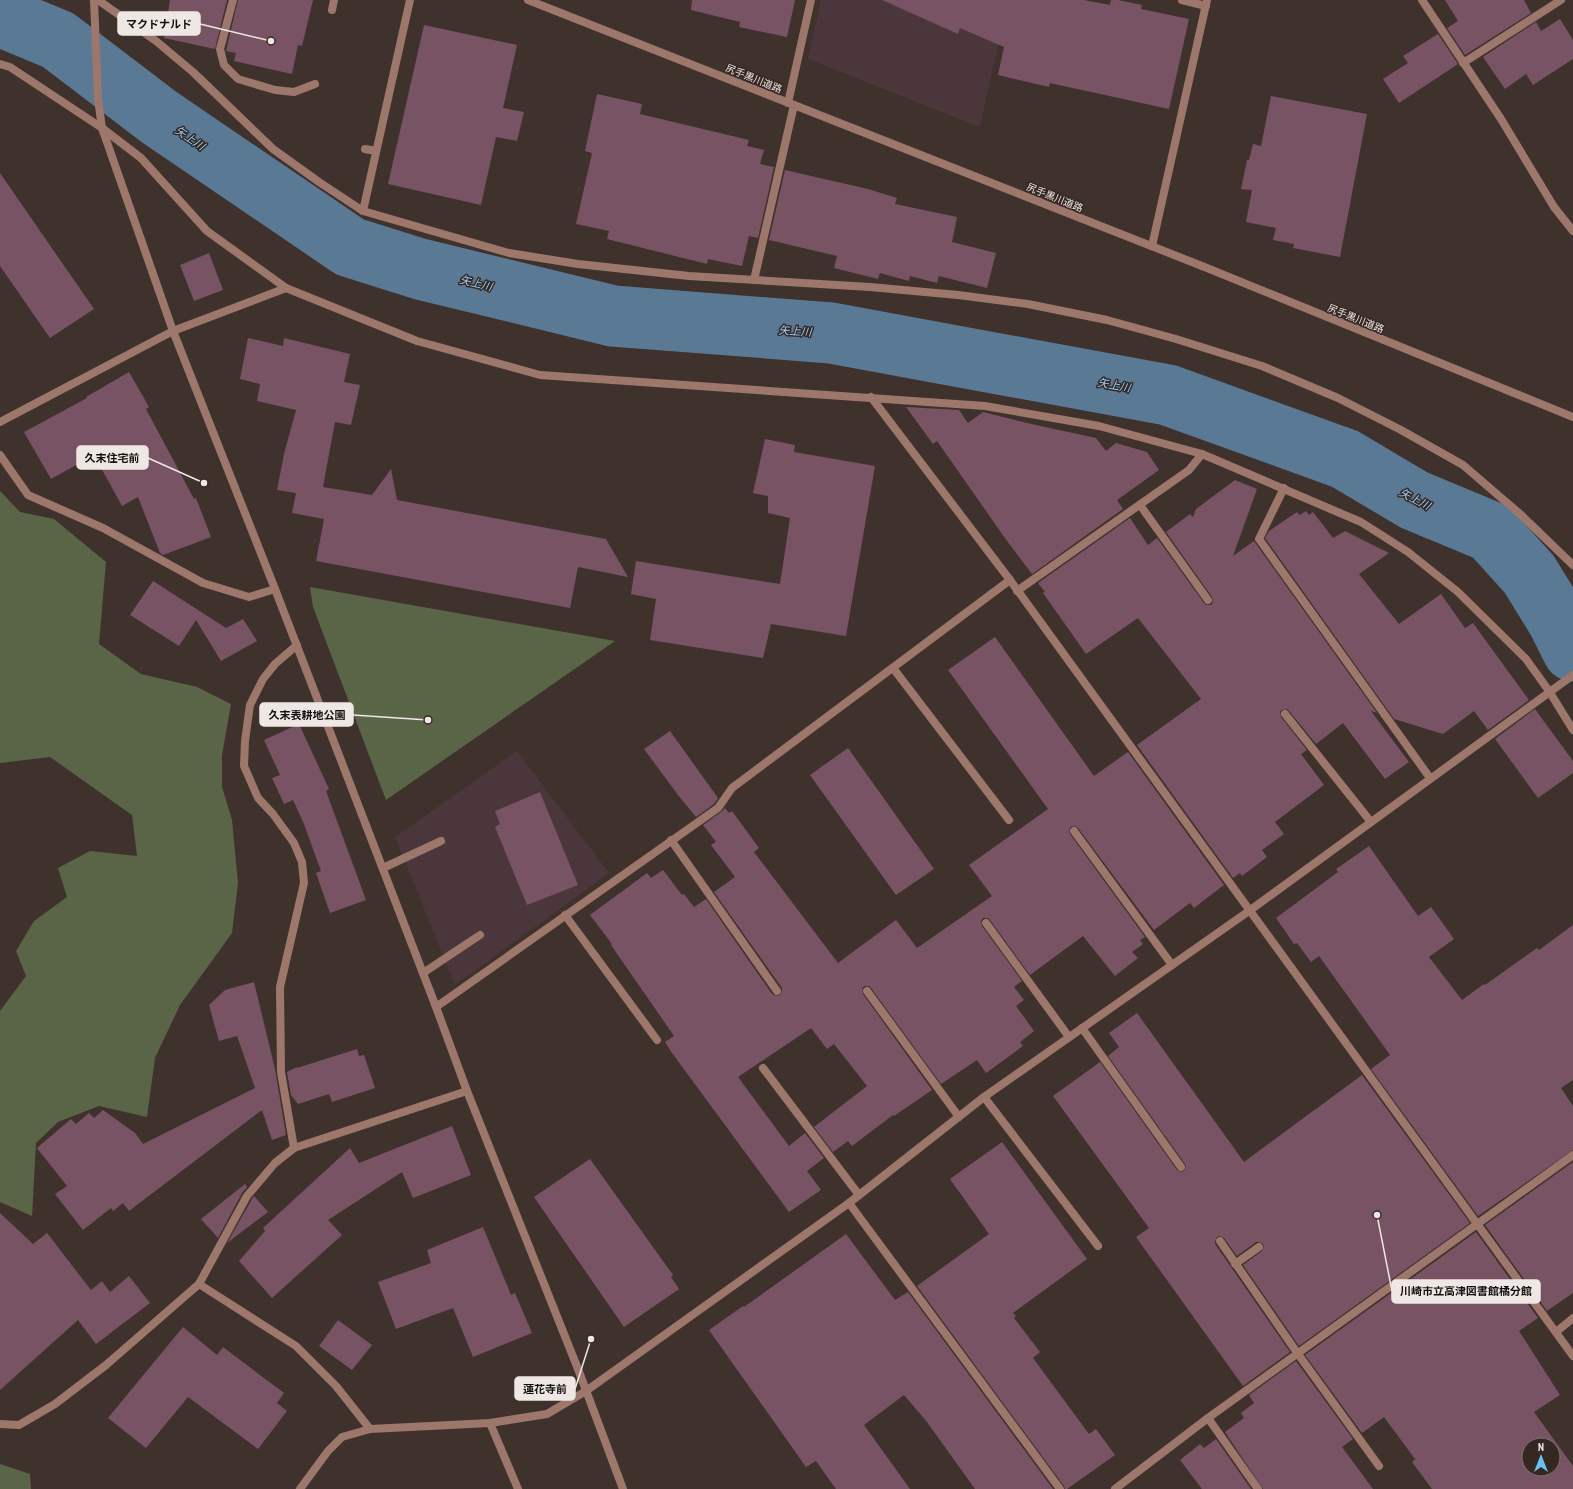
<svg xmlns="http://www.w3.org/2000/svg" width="1573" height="1489" font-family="'PT Sans Narrow','Noto Sans JP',sans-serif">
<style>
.commercial{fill:#4b363b}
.green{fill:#5a6446}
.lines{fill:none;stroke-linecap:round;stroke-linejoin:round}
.river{stroke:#5a7994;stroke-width:61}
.building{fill:#785364;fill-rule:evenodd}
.service{stroke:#9e776c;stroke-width:8}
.pedestrian{stroke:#9e776c;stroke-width:8}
.minor{stroke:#9e776c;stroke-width:8}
.tertiary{stroke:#9e776c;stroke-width:8}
.labels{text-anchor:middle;stroke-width:3;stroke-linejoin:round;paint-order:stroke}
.street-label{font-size:10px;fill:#efe7e3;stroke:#352823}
.water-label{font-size:11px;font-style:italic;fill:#9bd0fe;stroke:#352823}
.leader{fill:none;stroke:#efe7e3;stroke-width:1.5}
.callout-dot{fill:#efe7e3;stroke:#352823;stroke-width:1.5}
.callout{fill:#efe7e3;stroke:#efe7e3;stroke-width:1.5}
.callout-label{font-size:11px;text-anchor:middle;font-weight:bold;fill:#111}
</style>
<rect width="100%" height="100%" fill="#3f322d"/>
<g class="commercial">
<path d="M821,0H1008L980,127L808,59Z"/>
<path d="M517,751L609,873L455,985L395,837Z"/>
</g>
<g class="green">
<path d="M0,491L20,512L54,519L106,562L99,644L141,674L197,687L231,704L222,755V787L232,820L238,883L232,933L180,1005L155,1058L147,1117L99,1106L58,1122L36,1143L32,1216L0,1202V1011L26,976L16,951L34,921L67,897L58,868L90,851L137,856L132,815L50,757L0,763Z"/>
<path d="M310,587L615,641L386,800L313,607Z"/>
<path d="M0,1464L30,1474L31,1489H0Z"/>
</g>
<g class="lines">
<path class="river" d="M0,16L58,40L159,117L350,247L420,269L613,316L831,333L1168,395L1345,459L1414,500L1491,532L1529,574L1558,621L1573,651"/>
</g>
<g class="building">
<path d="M170,0H227L215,49L164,38Z"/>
<path d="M238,0H313L302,46L298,45L292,74L234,61L236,53L226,51Z"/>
<path d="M692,0H795L787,37L739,27L740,22L691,10Z"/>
<path d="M882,0H1084L1110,5L1111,0H1118L1142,5L1141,9L1189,19L1169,109L1050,83L1049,87L998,75L1004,47L960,28L958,34Z"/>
<path d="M1445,0H1524L1531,13L1465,55L1447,28L1458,21Z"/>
<path d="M1560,19L1573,40V59L1533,85L1526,74L1505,89L1483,57L1536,22L1541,31Z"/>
<path d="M424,25L517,45L503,108L524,112L517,141L496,137L481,205L388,184Z"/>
<path d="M1438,34L1458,64L1399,103L1383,79L1408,63L1403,56Z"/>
<path d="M597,94L642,104L640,114L749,140L747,146L764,150L760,164L774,167L758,238L749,236L742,266L708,259L707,264L607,239L609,231L576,224L592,153L585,151Z"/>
<path d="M1271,96L1367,114L1340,257L1293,248L1294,244L1273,240L1276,228L1246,222L1252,190L1241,189L1247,160H1249L1253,144L1261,146Z"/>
<path d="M785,170L868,189L897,198L895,204L957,217L952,242L996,253L987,288L939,276L937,283L910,276L909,281L880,273L878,279L834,268L837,256L769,240Z"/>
<path d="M0,173L94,309L50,338L0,266Z"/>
<path d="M209,253L223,290L194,301L180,265Z"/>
<path d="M248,338L283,346L284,338L350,354L344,382L360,385L351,425L335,422L323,487L372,495L391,469L397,500L606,539L628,577L578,567L570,608L316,561L324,519L292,513L296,493L277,490L284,454L296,410L257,401L260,384L240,379Z"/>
<path d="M129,372L149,407L146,409L194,499L196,498L211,537L163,555L160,553L138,497L122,506L94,455L51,479L24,432L87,398L86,397Z"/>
<path d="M906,407L959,410L968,423L983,412L1031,424L1096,438L1106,451L1116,443L1147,452L1159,470L1117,500L1123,509L1032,574L1007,541L937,441L933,444Z"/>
<path d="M765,439L795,445L794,452L875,466L846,636L771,624L763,658L650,640L656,599L631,594L636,561L780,584L790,518L768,513V496L753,493Z"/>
<path d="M1235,480L1257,489L1233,556L1254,541L1377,713L1371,711L1409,762L1385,779L1343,723L1316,744L1289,711L1287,709L1282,710L1280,712L1281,717L1307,750L1301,754L1324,785L1275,822L1284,834L1262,850L1267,857L1242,876L1240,873L1233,878L1137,745L1201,699L1138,618L1086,654L1043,593L1045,592L1038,583L1130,518L1148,545L1157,538L1204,603L1206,605H1211L1213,602L1212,597L1166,532L1190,514L1193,517L1196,509Z"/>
<path d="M1306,511L1309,515L1313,512L1333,538L1345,531L1389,553L1359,574L1399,624L1441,594L1465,628L1473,623L1529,700L1488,730L1474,711L1443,734L1394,719L1265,538L1269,531L1297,512L1300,515Z"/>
<path d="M153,581L226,628L243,619L257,641L221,661L196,620L179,646L130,615Z"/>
<path d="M995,637L1094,776L1128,752L1224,885L1194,908L1190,903L1154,930L1078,828L1074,826L1070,827L1069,831L1070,834L1145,937L1140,940L1143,944L1132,952L1138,958L1115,976L1083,936L1030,975L990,920L988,918H983L981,921L982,926L1022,981L1014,987L1024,1000L1016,1006L1034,1031L1020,1042L1023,1046L986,1073L977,1060L941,1084L871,988L869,986H864L862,989L863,994L932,1090L894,1116L893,1115L852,1146L848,1141L833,1152L814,1127L867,1086L834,1044L827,1049L811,1028L738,1077L789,1146L805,1133L824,1158L807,1171L821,1190L789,1212L672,1053L665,1042L674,1036L611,945L612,944L590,915L647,873L651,878L663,870L682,895L684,894L694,907L706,899L772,994L777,996L780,995L782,991V988L714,892L735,877L711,845L716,842L703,825L721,812L725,808L729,813L732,811L759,848L754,852L838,963L896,920L917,948L992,896L969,865L1048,809L948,670Z"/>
<path d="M1535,709L1573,761V773L1538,798L1495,739Z"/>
<path d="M299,724L329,789L326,791L366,900L330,913L316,873L321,871L304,824L293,800L284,804L272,778L280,775L264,740Z"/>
<path d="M670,731L718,798L714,804L696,817L678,795L644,749Z"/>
<path d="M848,748L934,869L896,895L810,775Z"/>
<path d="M540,792L578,885L527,905L495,827L500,824L495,811Z"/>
<path d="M1369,846L1418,916L1431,907L1454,939L1429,957L1462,1000L1484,984L1485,985L1537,948L1539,950L1573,925V1080L1561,1088L1573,1106V1150L1478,1216L1371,1069L1390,1055L1319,956L1311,962L1297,943L1294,944L1276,918L1338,872L1336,869Z"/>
<path d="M254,982L275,1069L286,1135L272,1140L262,1110L129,1211L123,1203L113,1211L111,1208L83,1230L55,1194L67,1186L37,1148L71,1119L76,1124L89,1113L94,1118L103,1110L135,1133L143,1144L255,1088L237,1036L219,1041L209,1005L225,990Z"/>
<path d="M1137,1013L1244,1162L1362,1075L1470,1223L1299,1346L1243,1265L1262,1251L1264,1247L1263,1244L1259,1242H1256L1237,1256L1224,1238L1220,1236L1217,1237L1215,1241V1244L1290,1352L1243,1386L1136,1237L1149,1228L1053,1096L1100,1062L1177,1170L1181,1172L1184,1171L1186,1167L1185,1164L1108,1056L1119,1047L1109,1033Z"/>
<path d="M357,1049L359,1056L364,1055L375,1088L332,1102L329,1094L298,1104L291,1095L287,1072L297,1067V1068Z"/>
<path d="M452,1126L471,1175L413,1198L402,1172L328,1220L342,1235L272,1298L239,1261L265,1231L263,1228L350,1148L359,1163Z"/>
<path d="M1002,1142L1087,1259L1013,1313L1016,1316L1014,1318L1040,1352L1033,1358L1089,1434L1096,1429L1115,1455L1067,1489H1065L1064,1486L917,1286L989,1234L950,1179Z"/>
<path d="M590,1159L673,1275L671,1277L679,1289L624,1327L534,1197Z"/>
<path d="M1573,1162V1293L1547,1311L1485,1225Z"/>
<path d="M245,1184L247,1187L242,1193L218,1238L201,1219Z"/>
<path d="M254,1196L268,1212L227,1243L252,1199Z"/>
<path d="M0,1213L33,1244L47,1233L91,1290L102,1281L110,1292L129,1276L150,1303L96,1344L78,1320L0,1390Z"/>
<path d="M483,1227L511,1295L515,1293L532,1333L473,1357L453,1308L396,1329L378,1282L431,1263L427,1250Z"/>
<path d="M1476,1232L1538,1318L1519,1331L1560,1395L1534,1412L1573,1466V1489H1432L1412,1462L1415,1459L1384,1417L1362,1433L1305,1355ZM1529,1445H1553V1469H1529Z"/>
<path d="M846,1234L895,1300L908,1292L1053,1489H975L927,1422L904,1395L864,1425L910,1489H836L816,1461L806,1467L709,1330L743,1306L744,1307Z"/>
<path d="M338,1320L372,1345L352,1370L319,1346Z"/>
<path d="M183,1327L217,1355L223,1347L284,1393L277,1403L287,1411L258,1449L188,1397L146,1448L108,1418Z"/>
<path d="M1296,1361L1353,1439L1342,1447L1373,1489H1263L1225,1432L1244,1418L1241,1413L1254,1403L1249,1395Z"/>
<path d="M1216,1439L1251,1489H1202L1180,1460L1200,1444L1204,1448Z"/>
</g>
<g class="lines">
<g class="service">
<path d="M233,0L220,49L224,65L238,79L275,90L294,92L315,84"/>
<path d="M1182,0L1206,6"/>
<path d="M332,10L334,0"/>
<path d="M365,149L376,151"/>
<path d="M1284,488L1259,539L1430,778"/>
<path d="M1140,505L1208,600"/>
<path d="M893,668L1009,820"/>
<path d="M1285,714L1371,822"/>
<path d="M1074,831L1172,965"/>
<path d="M671,840L777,991"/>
<path d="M383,868L441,841"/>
<path d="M565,915L657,1040"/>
<path d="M986,923L1069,1037"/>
<path d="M423,973L480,935"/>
<path d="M867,991L959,1117"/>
<path d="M1082,1028L1181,1167"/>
<path d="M763,1068L859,1195"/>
<path d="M984,1097L1098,1246"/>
<path d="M294,1148L467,1091"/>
<path d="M1220,1241L1298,1354L1379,1466"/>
<path d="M1235,1264L1259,1247"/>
<path d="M199,1284L247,1196L275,1163L294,1148L281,1072L280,987L304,883L302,862L294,843L273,814L258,798L244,766L245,741L250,705L263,679L275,664L297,645"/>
<path d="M1556,1332L1573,1318"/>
<path d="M1208,1418L1258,1489"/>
</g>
<path class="pedestrian" d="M0,64L10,67L102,128L141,158L207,231L286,288"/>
<g class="minor">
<path d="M94,0L98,99L102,128L173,331L275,589L436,1007L467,1091L578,1369L623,1489"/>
<path d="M98,0L156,41L193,72L273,149L319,182L363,211L509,253L578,264L689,276L870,287L958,295L1028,304L1107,320L1176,339L1262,366L1338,398L1401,430L1463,465L1520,514L1573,565"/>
<path d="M1422,0L1501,119L1554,207L1573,231"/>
<path d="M1463,63L1561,0"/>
<path d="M788,103L811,0"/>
<path d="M363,211L410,0"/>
<path d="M1152,246L1207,0"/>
<path d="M754,280L794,105"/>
<path d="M871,397L1010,580L1573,1356"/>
<path d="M0,422L173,331L286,288L417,341L540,375L985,406L1099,426L1202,454L1361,522L1408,552L1458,592L1526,659L1549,691L1573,730"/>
<path d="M0,455L28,495L103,528L203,583L249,597L275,589"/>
<path d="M1017,591L1189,470L1202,454"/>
<path d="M436,1007L718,808L732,788L1010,580"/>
<path d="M849,1203L1060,1489"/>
<path d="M490,1423L518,1489"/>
<path d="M0,1424L19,1425L55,1404L106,1365L199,1284L296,1346L336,1386L370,1429"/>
<path d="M300,1489L328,1451L342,1437L370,1429L490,1423L547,1414L586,1391L849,1203L984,1097L1249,911L1573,675"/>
<path d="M1115,1489L1208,1418L1573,1155"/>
</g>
<path class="tertiary" d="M528,0L1207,268L1573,417"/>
</g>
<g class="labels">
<g class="street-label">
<text transform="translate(754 78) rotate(22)" y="4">尻手黒川道路</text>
<text transform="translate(1055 197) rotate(22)" y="4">尻手黒川道路</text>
<text transform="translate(1356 318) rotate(22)" y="4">尻手黒川道路</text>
</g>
<g class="water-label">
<text transform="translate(190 138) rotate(34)" y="4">矢上川</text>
<text transform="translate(476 283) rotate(14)" y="4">矢上川</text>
<text transform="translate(795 331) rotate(4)" y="4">矢上川</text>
<text transform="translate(1114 385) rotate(10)" y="4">矢上川</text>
<text transform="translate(1415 499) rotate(27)" y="4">矢上川</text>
</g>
</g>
<path class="leader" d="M271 41L200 24M204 483L148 458M428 720L353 715M1377 1215L1392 1291M591 1339L575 1389"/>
<g class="callout-dot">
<circle cx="271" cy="41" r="4"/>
<circle cx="204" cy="483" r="4"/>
<circle cx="428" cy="720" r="4"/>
<circle cx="1377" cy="1215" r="4"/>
<circle cx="591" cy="1339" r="4"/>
</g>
<g class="callout">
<rect x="118" y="12" width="82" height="23" rx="4"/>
<rect x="77" y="446" width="71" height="23" rx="4"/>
<rect x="260" y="703" width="93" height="23" rx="4"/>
<rect x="1392" y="1280" width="148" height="23" rx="4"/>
<rect x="515" y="1377" width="60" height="23" rx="4"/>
</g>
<g class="callout-label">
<text x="159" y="28">マクドナルド</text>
<text x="112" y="462">久末住宅前</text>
<text x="307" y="719">久末表耕地公園</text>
<text x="1466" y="1295">川崎市立高津図書館橘分館</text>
<text x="545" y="1393">蓮花寺前</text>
</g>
<g transform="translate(1541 1457)"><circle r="19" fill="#352823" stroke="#7f7470"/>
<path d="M0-3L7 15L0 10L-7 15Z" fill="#69c4f1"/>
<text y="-6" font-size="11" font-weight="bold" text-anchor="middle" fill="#efe7e3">N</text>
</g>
</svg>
